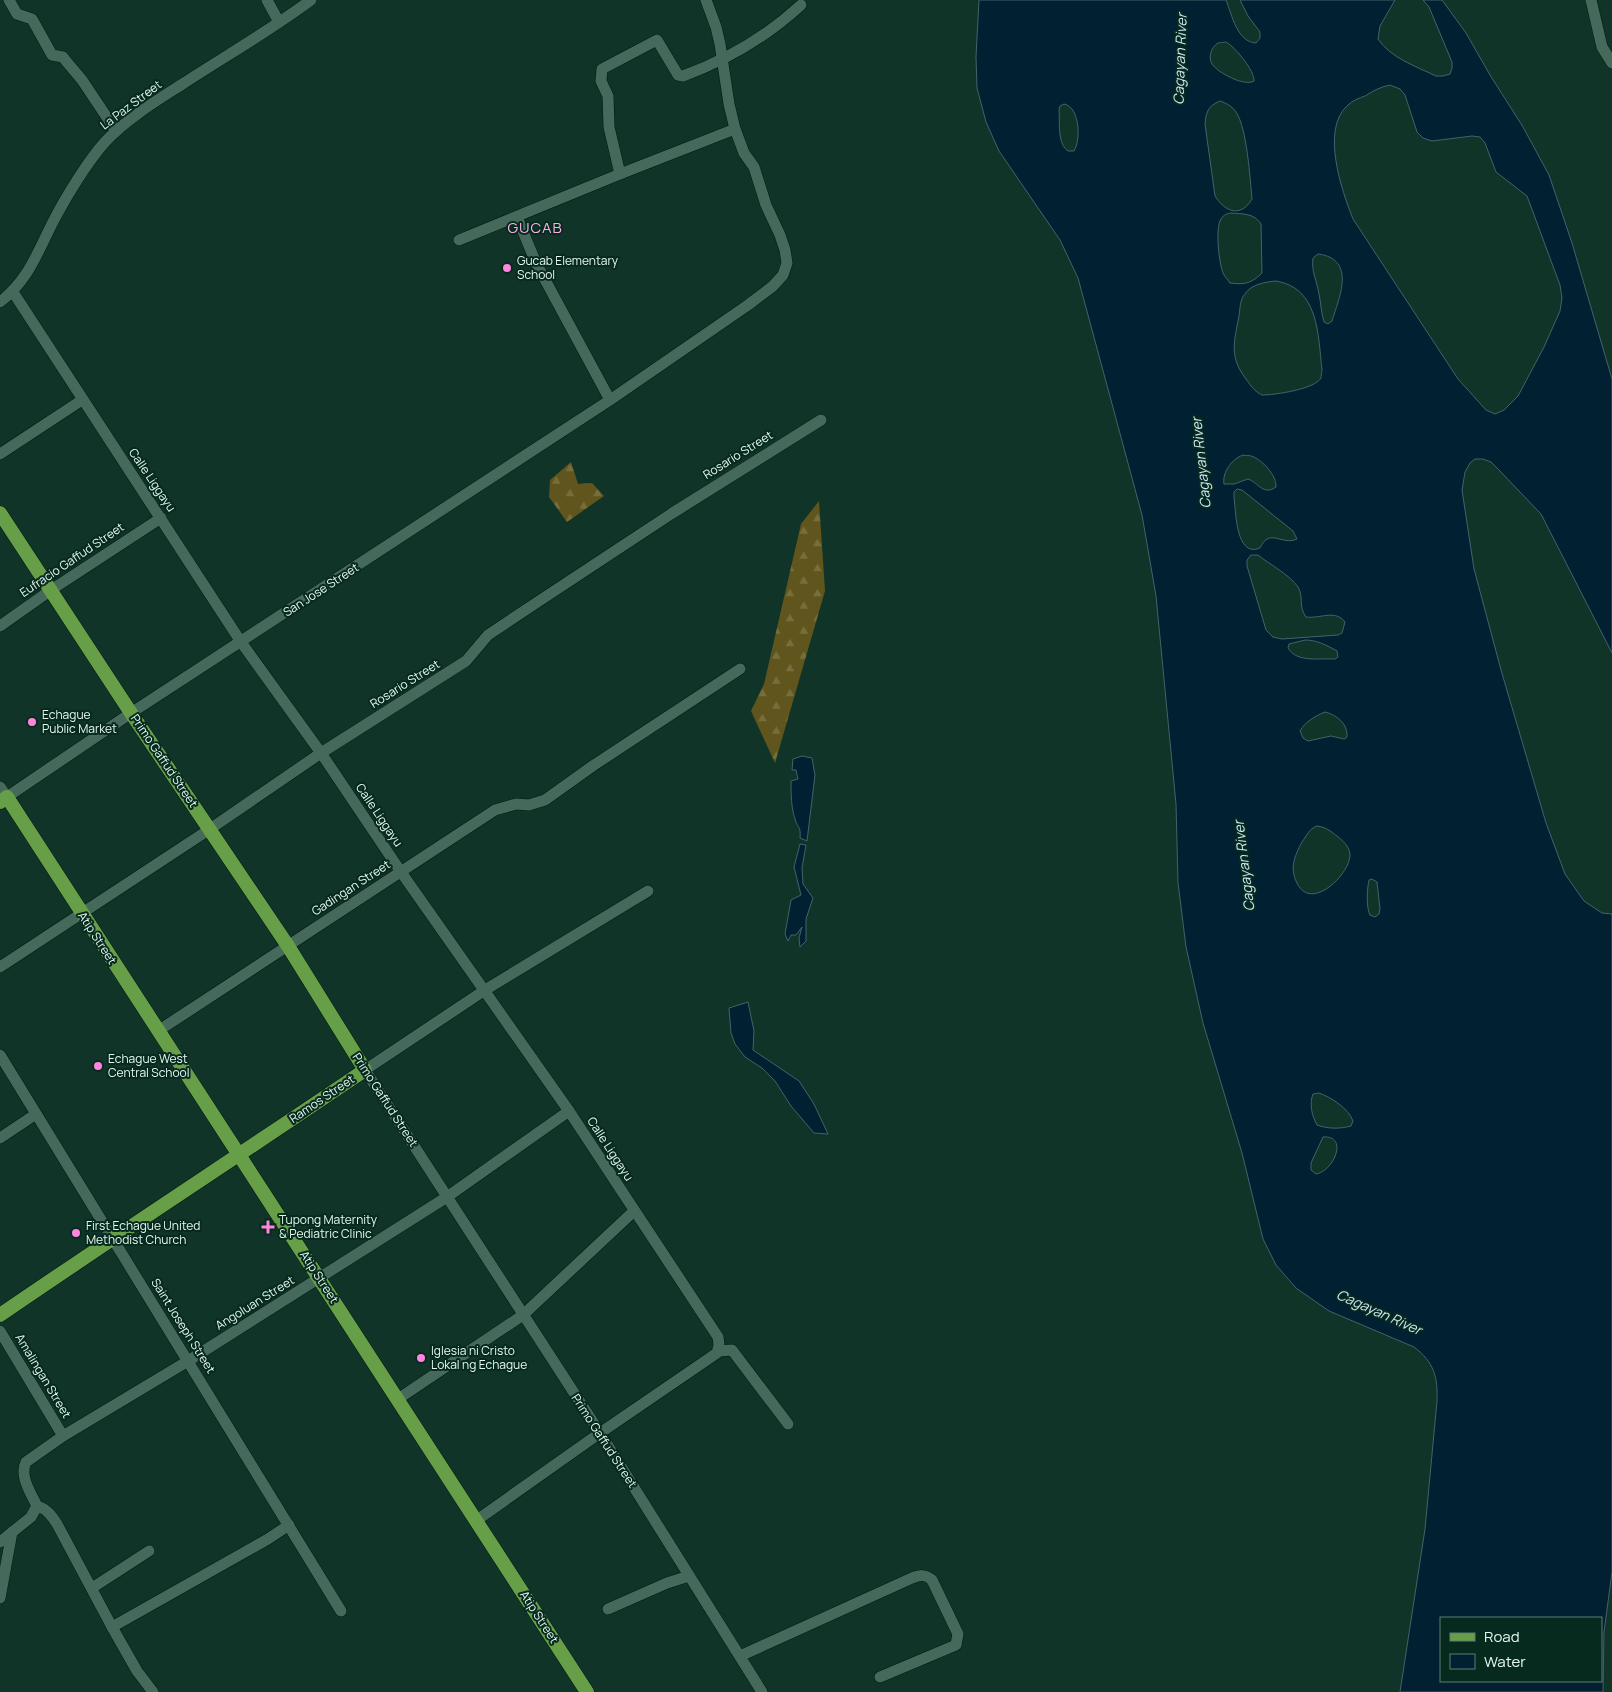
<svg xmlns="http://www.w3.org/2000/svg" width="1612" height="1692" font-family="Manrope,sans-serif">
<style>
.forest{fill:url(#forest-firs)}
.water{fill:#012132;stroke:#45626b;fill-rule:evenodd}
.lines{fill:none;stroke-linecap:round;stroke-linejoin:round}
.minor-casing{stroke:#021a12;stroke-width:12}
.major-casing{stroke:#021a12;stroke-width:15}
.minor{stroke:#45695a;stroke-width:11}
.major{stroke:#679f48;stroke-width:14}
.poi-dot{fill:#ff85de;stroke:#062a1e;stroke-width:2}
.labels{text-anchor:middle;stroke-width:4;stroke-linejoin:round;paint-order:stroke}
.street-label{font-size:12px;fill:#e5f8ef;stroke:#062a1e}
.poi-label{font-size:12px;fill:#e5f8ef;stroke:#062a1e;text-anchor:start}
.water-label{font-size:14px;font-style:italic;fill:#d0e6f4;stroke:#062a1e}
.quarter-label{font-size:15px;letter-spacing:1px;fill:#f6b1e1;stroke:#062a1e}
</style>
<defs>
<pattern id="forest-firs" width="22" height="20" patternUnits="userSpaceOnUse" patternTransform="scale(1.25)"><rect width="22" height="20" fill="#60551c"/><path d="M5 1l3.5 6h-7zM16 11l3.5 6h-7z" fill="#776e3d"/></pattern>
</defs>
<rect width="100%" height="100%" fill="#113428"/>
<g class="forest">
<path d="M571,462L578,484L592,483L604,496L567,522L549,497L550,480Z"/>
<path d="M819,501L825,591L775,763L751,711L764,684L801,524Z"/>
</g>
<g class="water">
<path d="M979,0H1226C1232,15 1237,42 1256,43L1260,38V32L1248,16L1240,0H1395L1380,26L1378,39C1391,58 1415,66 1436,76H1443L1450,74L1452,68V62L1429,7L1423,0H1442L1466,33L1490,75L1523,127L1549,175L1572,243L1612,379V653L1541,514L1498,469L1491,462L1483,459H1475L1470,463L1465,472L1462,490L1474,569L1501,670L1546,823L1565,874L1584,901L1602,913L1612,914V1572L1604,1632L1603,1692H1400L1425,1529L1437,1401C1438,1377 1434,1362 1414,1347L1329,1311L1296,1288L1276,1265L1263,1239L1242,1153L1203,1023L1186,947L1178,883L1176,804L1156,596L1142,515L1078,278L1060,240L999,151L986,122L977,88L976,57ZM1226,42C1235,47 1255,71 1254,81C1245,87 1218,73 1212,64C1208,58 1211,47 1218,43C1218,43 1225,42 1226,42ZM1390,85L1400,89L1405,95L1417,132L1423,138L1432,141L1472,136L1480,137L1485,143L1496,172L1527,196L1560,285L1562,298L1560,311L1544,347L1518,396L1504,410L1495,414L1486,410L1458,379L1353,219C1342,191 1320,129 1348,105C1352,101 1359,98 1365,96C1373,91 1380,87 1390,85ZM1220,101C1226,103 1232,106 1236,112C1247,128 1250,178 1252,199C1241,218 1225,212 1215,196L1205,124C1206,112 1208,106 1220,101ZM1064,104C1080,107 1081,140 1074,151H1068C1057,143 1060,123 1059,110L1060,106ZM1231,213C1243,214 1254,213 1261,224L1262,273C1252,283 1245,285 1230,283C1228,280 1225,277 1223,273C1219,263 1215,228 1221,219C1224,214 1227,214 1231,213ZM1318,254C1357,259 1339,298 1332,321L1328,324L1324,322C1321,313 1321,303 1319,294C1317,281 1311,271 1313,258ZM1276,281C1319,288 1318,335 1322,370C1322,370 1321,377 1321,378C1315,389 1275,395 1262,395C1254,391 1251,386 1246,379C1229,357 1234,342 1239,316C1240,309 1240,299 1245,294C1251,284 1266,282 1276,281ZM1243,455C1246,456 1249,455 1251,456C1262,459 1277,476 1276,487C1263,496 1259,483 1248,479L1234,484H1224C1222,472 1232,459 1243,455ZM1237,489L1242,490L1293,531L1297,539C1281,546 1270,527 1260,548C1236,558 1236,513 1234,497V492ZM1251,555H1258C1269,564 1290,575 1298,587C1304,597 1298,606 1306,617C1320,619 1335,609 1345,622L1342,633L1338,635L1282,639L1273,637L1266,630L1247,566V560ZM1305,640C1317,640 1326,645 1337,651L1338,657L1335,659C1319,658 1297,663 1288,648L1289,644ZM1325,712C1337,715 1348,724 1347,737L1344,739L1331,736L1308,741L1303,738L1300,731C1305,722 1315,716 1325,712ZM1317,826C1326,827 1330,831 1337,836C1343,841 1349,846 1350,854C1351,873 1313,911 1298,885C1289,869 1294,857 1302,842C1307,835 1309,829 1317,826ZM1372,879L1377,882L1380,909L1379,914L1375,917L1370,915C1366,907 1367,889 1369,880ZM1319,1093C1331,1097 1349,1109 1353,1121L1351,1126C1340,1129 1328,1129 1317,1125C1312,1116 1309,1104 1313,1094ZM1323,1137C1349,1135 1334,1171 1316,1174L1311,1170V1163ZM1441,1618H1601V1681H1441Z"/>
<path d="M802,756L812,758L815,775L807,841L800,838C801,826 798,829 795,819C791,807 791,794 791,781L798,779L796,770H792L793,759Z"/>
<path d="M800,844L806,845L802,868L803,884L813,898L806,919V941L800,947L799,938L802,927L796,935H791L788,941L785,934L791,900L801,895L794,867Z"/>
<path d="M748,1002L754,1031L753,1050L799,1081L814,1104L828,1134L814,1133L791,1106L775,1081L762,1068L745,1057L735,1044L731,1033L729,1008Z"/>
</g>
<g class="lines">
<g class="minor-casing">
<g id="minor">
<path d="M9,0L17,14L32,19L52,55L63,57L66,61L82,80L116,131"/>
<path d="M267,0L279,22"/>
<path d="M1591,0L1602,47L1612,63"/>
<path d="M620,174L609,127L608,96L601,81L602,69L657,40L678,75L683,76C727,60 766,37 801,5"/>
<path d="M517,217L536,263L610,400"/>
<path d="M459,240L620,174L735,129"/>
<path d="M13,292L241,642L321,753L401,872L569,1111L718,1337L719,1345L717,1353L600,1433L477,1520"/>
<path d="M0,302C30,279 38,250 55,218C67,195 88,161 105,142C125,120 156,101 181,85C224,57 269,31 311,0"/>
<path d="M0,454L82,400"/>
<path d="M0,626L51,590L161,518"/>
<path d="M0,787L7,797L131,713L610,400L748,305L773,286L783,275L787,263L785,250L780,235L766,205L754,167L744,153L735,129L729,104L720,44L716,27L706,0"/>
<path d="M648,891L485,990L365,1070L600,1433L762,1692"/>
<path d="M0,967L210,829L321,753L466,661L488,635L533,605L671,514L821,420"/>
<path d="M158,1031L495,810L516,804L529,805L545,800L594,765L740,669"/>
<path d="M0,1055L341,1611"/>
<path d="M0,1138L36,1114"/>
<path d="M0,1331L63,1436"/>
<path d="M719,1351L732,1350L788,1424"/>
<path d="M398,1399L523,1315L634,1211"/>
<path d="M37,1506C47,1509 52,1516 57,1524L112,1627L137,1671L153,1692"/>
<path d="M0,1542L31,1517L37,1506C31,1493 19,1476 26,1462L63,1436L188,1361L447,1197L569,1111"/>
<path d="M92,1588L149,1551"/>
<path d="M0,1598L12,1532"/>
<path d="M608,1609L667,1583L689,1576"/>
<path d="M112,1627L268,1539L289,1525"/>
<path d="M740,1656L912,1578C920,1575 925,1574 932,1580L958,1634L956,1645L880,1677"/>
</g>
</g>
<g class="major-casing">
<g id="major">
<path d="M0,513L131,713L288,946L365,1070C244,1152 121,1232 0,1315"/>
<path d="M0,802L7,797L587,1692"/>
</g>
</g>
<use href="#minor" class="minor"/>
<use href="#major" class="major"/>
</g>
<g class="poi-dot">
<circle cx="507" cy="268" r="5"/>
<circle cx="32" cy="722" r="5"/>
<circle cx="98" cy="1066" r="5"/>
<path d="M265.5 1219.5h5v5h5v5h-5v5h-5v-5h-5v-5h5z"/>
<circle cx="76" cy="1233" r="5"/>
<circle cx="421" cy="1358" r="5"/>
</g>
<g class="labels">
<g class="street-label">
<text transform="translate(131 105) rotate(-37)" y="4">La Paz Street</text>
<text transform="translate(738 455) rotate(-32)" y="4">Rosario Street</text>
<text transform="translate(152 480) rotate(56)" y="4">Calle Liggayu</text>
<text transform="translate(72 560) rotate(-34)" y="4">Eufracio Gaffud Street</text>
<text transform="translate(321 590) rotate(-33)" y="4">San Jose Street</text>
<text transform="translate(405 684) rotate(-32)" y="4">Rosario Street</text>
<text transform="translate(164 761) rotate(56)" y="4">Primo Gaffud Street</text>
<text transform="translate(379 815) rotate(56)" y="4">Calle Liggayu</text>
<text transform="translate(351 888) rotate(-33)" y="4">Gadingan Street</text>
<text transform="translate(97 938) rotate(57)" y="4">Atip Street</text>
<text transform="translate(322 1099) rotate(-34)" y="4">Ramos Street</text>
<text transform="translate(385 1100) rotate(57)" y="4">Primo Gaffud Street</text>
<text transform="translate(610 1149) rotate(57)" y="4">Calle Liggayu</text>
<text transform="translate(319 1277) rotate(57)" y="4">Atip Street</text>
<text transform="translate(255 1303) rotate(-32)" y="4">Angoluan Street</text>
<text transform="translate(183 1326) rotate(58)" y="4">Saint Joseph Street</text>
<text transform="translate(43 1376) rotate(59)" y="4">Amalingan Street</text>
<text transform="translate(604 1441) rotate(57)" y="4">Primo Gaffud Street</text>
<text transform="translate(539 1617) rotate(57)" y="4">Atip Street</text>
</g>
<g class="poi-label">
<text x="517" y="265">Gucab Elementary<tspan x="517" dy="14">School</tspan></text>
<text x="42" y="719">Echague<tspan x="42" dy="14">Public Market</tspan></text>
<text x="108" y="1063">Echague West<tspan x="108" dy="14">Central School</tspan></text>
<text x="279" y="1224">Tupong Maternity<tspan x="279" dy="14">&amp; Pediatric Clinic</tspan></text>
<text x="86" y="1230">First Echague United<tspan x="86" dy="14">Methodist Church</tspan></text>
<text x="431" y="1355">Iglesia ni Cristo<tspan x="431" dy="14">Lokal ng Echague</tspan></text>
</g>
<g class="water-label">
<text transform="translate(1180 59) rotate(-88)" y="5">Cagayan River</text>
<text transform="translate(1201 463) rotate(-96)" y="5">Cagayan River</text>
<text transform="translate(1244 866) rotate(-97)" y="5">Cagayan River</text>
<text transform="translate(1379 1312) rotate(24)" y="5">Cagayan River</text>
</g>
<g class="quarter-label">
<text x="535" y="233">GUCAB</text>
</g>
</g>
<rect x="1440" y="1617" width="162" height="65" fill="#062a1e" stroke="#5f7c72"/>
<rect x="1450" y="1633" width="25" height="8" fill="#679f48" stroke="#5f7c72"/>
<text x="1484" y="1642" font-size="15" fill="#e5f8ef">Road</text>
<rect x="1450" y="1654" width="25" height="15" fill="#012132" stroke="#5f7c72"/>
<text x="1484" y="1667" font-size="15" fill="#e5f8ef">Water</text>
</svg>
